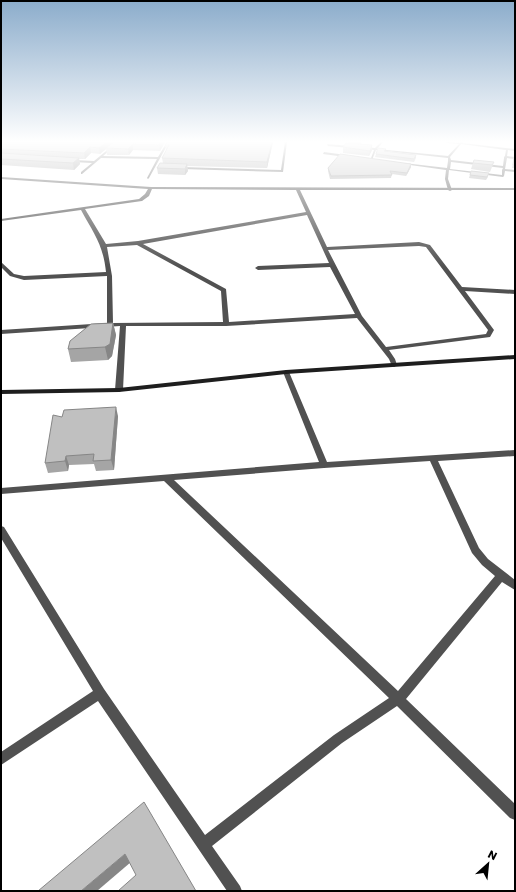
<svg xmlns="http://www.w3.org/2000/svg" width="516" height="892" font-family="Poppins,sans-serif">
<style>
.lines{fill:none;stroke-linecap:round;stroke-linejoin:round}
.lane{fill:#515151;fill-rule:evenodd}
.street{fill:#515151;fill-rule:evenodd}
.secondary{fill:#1e1e1e;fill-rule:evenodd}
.wall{fill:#a5a5a5}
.shaded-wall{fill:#868686}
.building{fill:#c0c0c0;stroke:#868686}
</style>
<rect width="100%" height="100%" fill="#fff"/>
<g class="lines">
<g class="lane">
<path d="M117,142H119L103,156L158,157L167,142H169L149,178L148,179L147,178L157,159L101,158L82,174H81V172L92,163L73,162L72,161L73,160L94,161Z"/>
<path d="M285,142H287L283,172L182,169L181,168L182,167L281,170Z"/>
<path d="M381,142H383L377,149L448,156L459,144L447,143L446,142L460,143L463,142L462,143L515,149V151L508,150L507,156L515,157V159L507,158L505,169L515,170V172L505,171L504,176L503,177L449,170L448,179L452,190L450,191L448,190L445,179L446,170L403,164L404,163L447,168L448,161V158L376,150L372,160L370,161L374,150L364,148L365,147L375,148ZM461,144L506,150L505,156L504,157V158L503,166L451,160L450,157ZM451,162L503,168L502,170V175L450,169Z"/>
<path d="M327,144L351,146L352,147L351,148L328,146Z"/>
<path d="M324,152L346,155L347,156L346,157L323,154Z"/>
</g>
<g class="street">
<path d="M1,177L151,187L515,188V190H300L327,247L419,242L430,245L462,287L515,290V294L465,291L494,330L490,337L389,350L395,359L397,365L394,367L392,366L389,359L357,318L226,326H126L123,390L119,392L115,390L120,326L1,334V330L107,323V276L24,280L10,276L1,267V262L14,274L24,276L106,272C103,244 94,234 81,210L1,221V219L139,199L145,194L148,189L1,179ZM152,189L296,190L306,212L138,241L106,244L85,209L142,201L149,196ZM307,215L329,263L258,266L255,268L258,270L330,267L355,314L229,322L226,289L143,244ZM137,245L221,291L223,322L113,323L112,276L107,247ZM419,246L426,247L488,330L486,334L386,347L362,316L328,250Z"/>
<path d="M286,370L289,372L327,462L515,450V456L438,461L479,548L488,559L515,580V590L502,582L406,699L515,804V820L510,818L397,706L342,743L212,846L240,886L242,891H227L98,701L1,765V752L93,691L1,538V526L4,527L104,689L205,835L334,735L389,698L164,481L1,494V488L319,462L283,372ZM430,461L472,553L482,565L495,576L398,691L174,480L324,468Z"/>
</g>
<path class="secondary" d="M515,355V359L286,374L119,392L1,394V390L119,388L286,370Z"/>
</g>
<g class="wall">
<path d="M1,142L113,143L165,142L160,151L133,150L129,155H107L106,149L100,154L91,153L85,159H79L80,164L74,170L1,165Z"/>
<path d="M273,142L267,168L187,166L188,171L185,175L158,174L157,168L163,163L162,158L166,151L165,145Z"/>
<path d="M349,142H361V144L372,145V150L369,156L343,153V147L349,143Z"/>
<path d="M386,151L416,155V158L414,162L375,157L376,154Z"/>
<path d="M514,157H515V168H512Z"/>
<path d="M474,160L494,162L490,172L471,169Z"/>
<path d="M411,164V167L406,176L392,174L391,178L330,179L328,171V168Z"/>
<path d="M471,171L488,177L486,180L469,178Z"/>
<path d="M113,323L116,335L112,356L108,360L71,362L68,349Z"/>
<path d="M118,416L114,470L96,471L94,464L69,465L68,471L48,473L45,463L62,417Z"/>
</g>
<g class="shaded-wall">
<path d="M107,142H112L113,144L106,148V149L100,154L99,148Z"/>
<path d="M161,142H165L160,151L159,145Z"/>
<path d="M272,142H273L267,168V162Z"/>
<path d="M133,144V150L129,155L128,149Z"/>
<path d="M372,145V150L369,156L370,151Z"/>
<path d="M90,147L91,153L85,159L84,153Z"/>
<path d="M79,158L80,164L74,170L73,163Z"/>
<path d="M187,164L188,171L185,175V169Z"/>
<path d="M411,164V167L406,176L407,173Z"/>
<path d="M113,323L116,335L112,356L108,360L105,347Z"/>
<path d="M116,407L118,416L114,470L111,460Z"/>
<path d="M66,456L69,465L68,471L65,461Z"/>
<path d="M125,854L131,862L97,891H81Z"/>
</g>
<g class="building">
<path d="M1,142H107L99,148L90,147L84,153L1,149Z"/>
<path d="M114,142H161L159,145L133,144L128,149L106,148Z"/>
<path d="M167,142H272L267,162L162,158L169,145H165Z"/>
<path d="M346,143L372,145L370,151L343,147Z"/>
<path d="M378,148L386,149L384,151L416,155L414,159L376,154Z"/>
<path d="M1,153L79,158L73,163L1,159Z"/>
<path d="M340,154L411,164L407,173L390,171L392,175L331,176L328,168Z"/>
<path d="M514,157H515V165H513Z"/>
<path d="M474,160L494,162L492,165L473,163Z"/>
<path d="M160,163L187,164L185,169L157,168Z"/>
<path d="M471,171L489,173L487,177L470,175Z"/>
<path d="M113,323L110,344L105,347L68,349L70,341L91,324Z"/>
<path d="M116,407L111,460L93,461L94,454L66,456L65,461L45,463L53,415L62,417L64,410Z"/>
<path d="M144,802L196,891H118L136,875L125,854L81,891H38Z"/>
</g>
<linearGradient id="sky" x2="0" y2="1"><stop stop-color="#8baccb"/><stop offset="0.53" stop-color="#fff"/><stop offset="1" stop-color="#fff" stop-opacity="0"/></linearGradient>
<rect width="516" height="267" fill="url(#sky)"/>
<rect width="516" height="892" fill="none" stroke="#000000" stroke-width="4"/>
<g transform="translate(488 864) rotate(27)" stroke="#ffffff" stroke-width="3" paint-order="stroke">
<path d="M0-3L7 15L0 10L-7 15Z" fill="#000000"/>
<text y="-6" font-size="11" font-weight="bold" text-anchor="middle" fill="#000000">N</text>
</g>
</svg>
